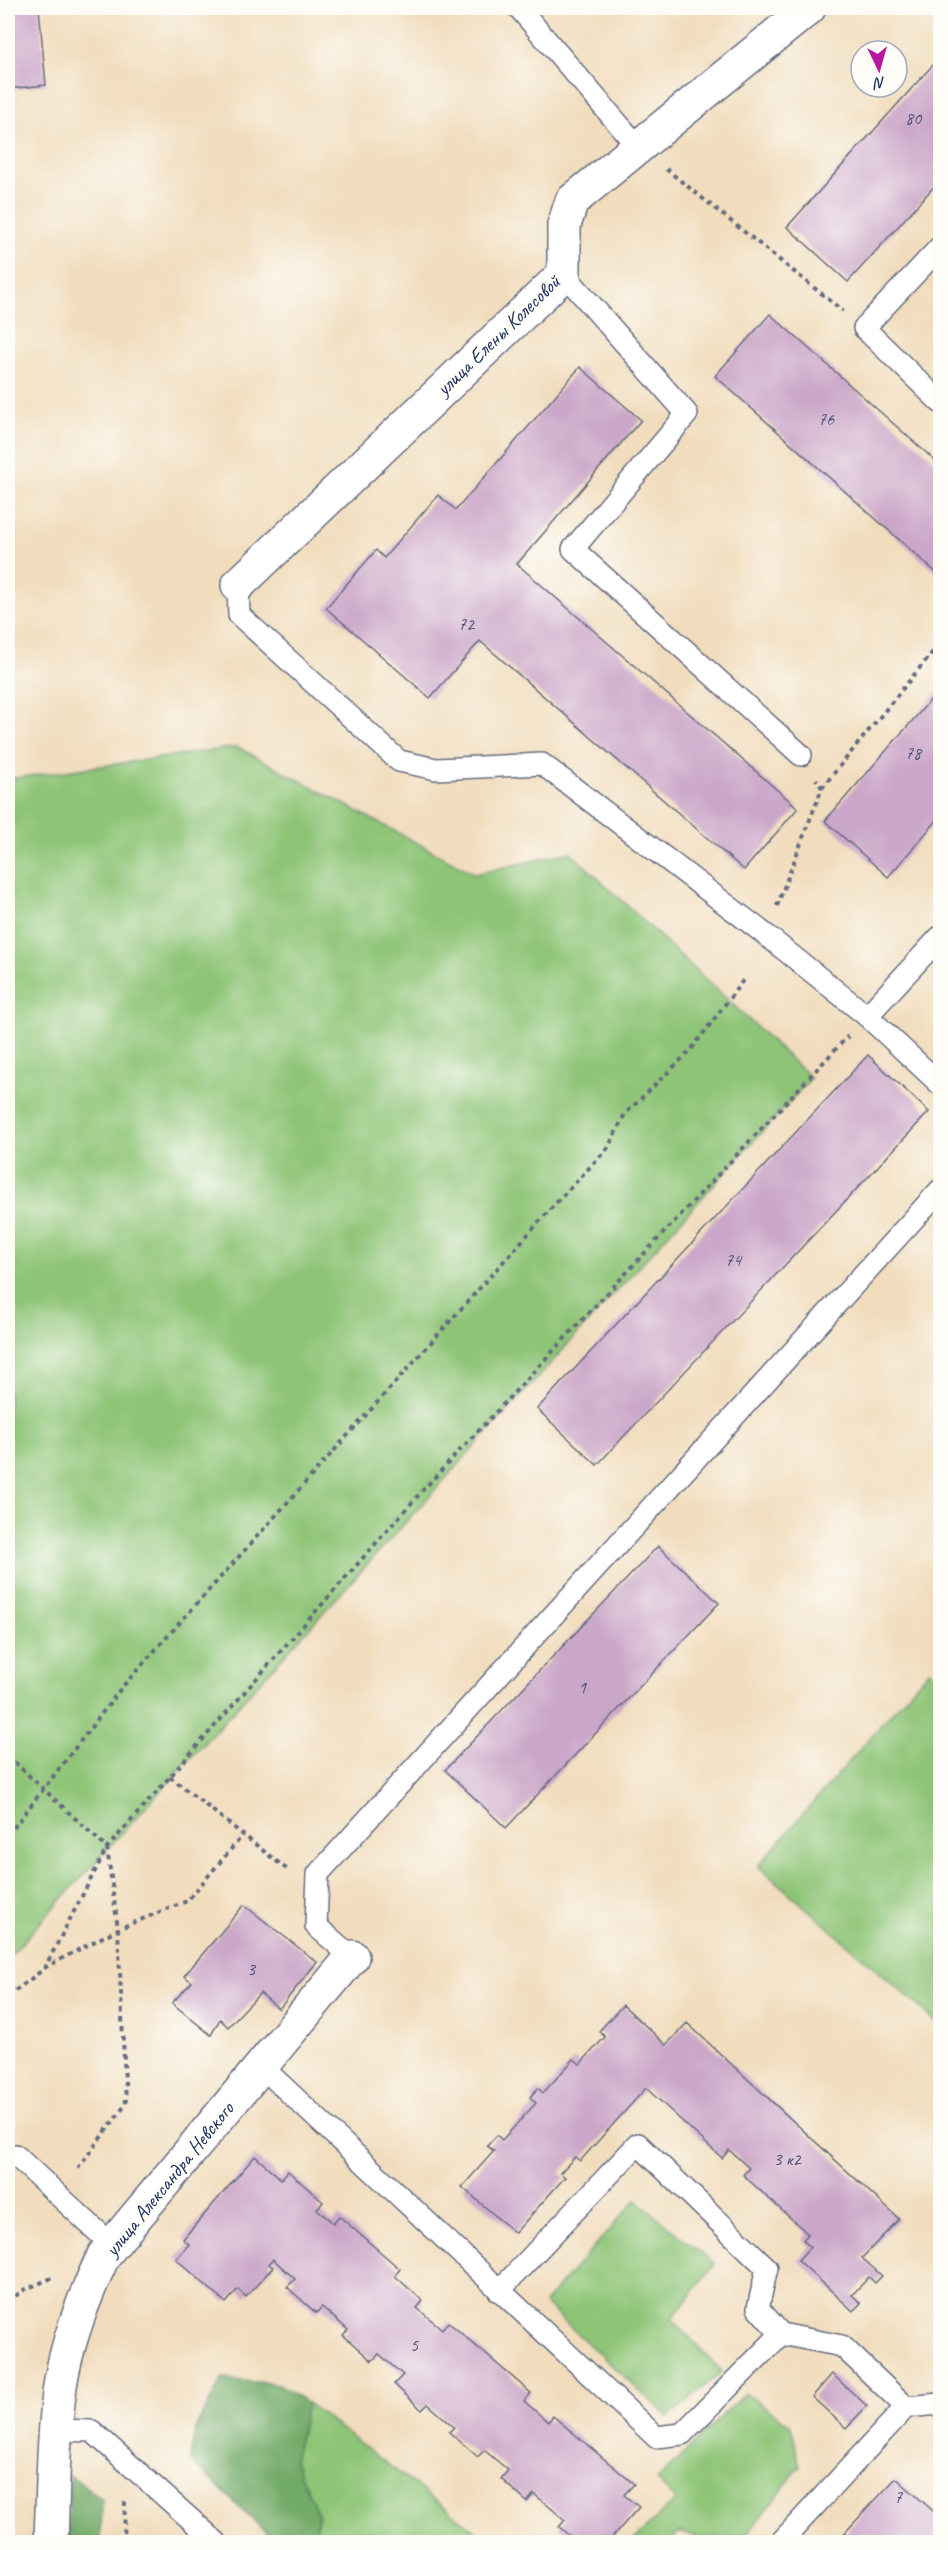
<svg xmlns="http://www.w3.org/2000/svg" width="948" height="2550" font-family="Caveat,sans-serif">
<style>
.green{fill:#8dc476;stroke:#547a6a;stroke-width:1.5}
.forest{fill:#72aa67;stroke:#466c62;stroke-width:1.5}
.building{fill:#caa6c8}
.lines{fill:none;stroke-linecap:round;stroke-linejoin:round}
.service-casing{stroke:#666c7f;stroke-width:24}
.minor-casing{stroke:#666c7f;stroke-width:36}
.path{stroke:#666c7f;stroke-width:4;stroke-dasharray:4.5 4.5;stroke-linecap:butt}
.service{stroke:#fff;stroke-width:21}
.minor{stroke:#fff;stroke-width:33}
.labels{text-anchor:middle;stroke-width:6;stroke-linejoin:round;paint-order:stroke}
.number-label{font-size:18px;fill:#474d78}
.street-label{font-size:21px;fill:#1b2f5e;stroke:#fdfcf7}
</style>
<rect width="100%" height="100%" fill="#fdfcf7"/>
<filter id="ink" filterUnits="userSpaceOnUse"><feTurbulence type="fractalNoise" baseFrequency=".0167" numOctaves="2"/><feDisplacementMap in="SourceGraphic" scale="12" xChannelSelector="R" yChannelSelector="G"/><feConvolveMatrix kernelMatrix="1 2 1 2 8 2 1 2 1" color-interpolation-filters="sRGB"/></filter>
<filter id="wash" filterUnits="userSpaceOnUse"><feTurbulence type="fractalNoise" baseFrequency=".008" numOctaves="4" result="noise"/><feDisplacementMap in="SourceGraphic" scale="24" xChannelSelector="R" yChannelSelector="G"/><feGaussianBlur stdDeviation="1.35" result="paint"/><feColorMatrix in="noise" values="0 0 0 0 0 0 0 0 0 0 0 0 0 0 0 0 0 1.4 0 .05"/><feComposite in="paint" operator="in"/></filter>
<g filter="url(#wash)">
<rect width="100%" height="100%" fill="#f1ddbd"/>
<g class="green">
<path d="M237,747L475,874L570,852L811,1078L8,1958V779Z"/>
<path d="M929,1670L940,1680V2025L758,1866Z"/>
<path d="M636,2200L715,2264L672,2319L722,2372L668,2417L544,2303Z"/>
<path d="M745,2393L791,2425L800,2466L745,2537L700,2539L680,2532L669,2542H632L675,2500L657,2480Z"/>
<path d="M307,2403L489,2541L488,2542H315L318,2514L294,2461Z"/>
</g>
<g class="forest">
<path d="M222,2379L279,2384L307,2403L294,2461L318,2514L315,2542H276L190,2460L195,2429Z"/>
<path d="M70,2475L102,2499L101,2542H68Z"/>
</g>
<g id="blocks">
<g class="building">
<path d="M8,8H39L46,85L8,89Z"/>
<path d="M940,57V180L848,282L787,227Z"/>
<path d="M770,314L940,465V576L715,376Z"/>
<path d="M580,367L641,420L517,564L798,808L744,870L480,641L430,698L326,608L376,550L384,558L438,495L456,510Z"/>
<path d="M940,689V817L888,877L825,821Z"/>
<path d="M868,1055L929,1112L597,1465L537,1409Z"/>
<path d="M658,1546L719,1603L506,1828L445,1770Z"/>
<path d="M244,1905L317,1962L279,2009L260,1993L228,2027L220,2019L211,2035L172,2003L192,1982L184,1976Z"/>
<path d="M623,2005L666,2045L687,2023L899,2219L862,2258L882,2276L875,2283L869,2277L852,2295L861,2303L853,2311L798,2260L810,2247L803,2240L808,2234L743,2175L749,2168L729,2150L722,2158L646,2088L580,2161L575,2157L560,2173L565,2177L515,2233L462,2187L494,2151L487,2146L497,2135L502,2140L536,2103L530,2097L538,2088L543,2093L574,2059L580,2064L605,2037L599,2031Z"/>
<path d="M255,2156L281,2179L288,2171L323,2202L317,2209L333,2223L339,2216L400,2269L395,2276L423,2301L417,2308L442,2329L448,2322L531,2393L524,2401L548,2422L553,2416L634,2484L624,2495L639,2507L608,2542H595L592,2539L589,2542H577L559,2527L565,2520L534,2494L527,2502L501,2479L508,2470L484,2450L478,2457L449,2432L454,2427L428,2404L422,2410L394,2384L403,2375L379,2354L372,2361L343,2335L348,2330L322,2307L316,2313L287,2287L295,2279L273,2259L269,2264L273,2267L246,2297L238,2289L226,2303L176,2259L189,2244L183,2239Z"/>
<path d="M832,2374L867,2406L846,2428L812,2397Z"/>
<path d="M896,2478L940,2517V2542H836Z"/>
</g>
</g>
</g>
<g filter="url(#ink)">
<use href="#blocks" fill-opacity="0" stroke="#666c7f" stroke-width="1.5"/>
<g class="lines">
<g class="service-casing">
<g id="service">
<path d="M519,8L638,147"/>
<path d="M940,247L864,328L940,402"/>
<path d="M564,274L687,414L573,549L801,755"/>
<path d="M238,585L239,615L399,761L436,769L542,764L766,935L867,1016L940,1084"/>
<path d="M867,1016L940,937"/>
<path d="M352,1957L316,1926L318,1874L940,1190"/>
<path d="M261,2066L656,2437L682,2434L781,2334L842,2346L906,2407L940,2404"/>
<path d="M15,2155L113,2246"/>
<path d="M499,2291L638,2144L767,2268L758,2308L781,2334"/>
<path d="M56,2430L92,2431L216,2542"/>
<path d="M781,2542L906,2407"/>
</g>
</g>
<g class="minor-casing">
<g id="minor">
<path d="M238,585L564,274V225L572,201L809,8"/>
<path d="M51,2542C53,2490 53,2438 60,2386C67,2340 84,2297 104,2255L352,1957"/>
</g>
</g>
<g class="path">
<path d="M666,169L843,311"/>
<path d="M822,788L940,643"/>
<path d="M777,906L822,788L816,779"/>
<path d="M8,1756L107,1848L118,1929L126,2104L76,2171"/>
<path d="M170,1777L289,1871"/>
<path d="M8,1835L123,1686L556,1203L608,1148L625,1114L691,1050L744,979"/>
<path d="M44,1968L118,1929L187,1901L243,1835"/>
<path d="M8,1996L44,1969L107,1848L422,1491L848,1036"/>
<path d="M8,2301L24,2290L54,2277"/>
<path d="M124,2542L125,2500"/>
</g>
<use href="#service" class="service"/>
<use href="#minor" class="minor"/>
</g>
</g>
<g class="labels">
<g class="number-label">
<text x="913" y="124">80</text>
<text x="826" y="425">76</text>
<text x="466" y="630">72</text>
<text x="913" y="759">78</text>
<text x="733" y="1266">74</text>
<text x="582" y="1693">1</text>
<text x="251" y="1975">3</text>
<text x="787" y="2165">3 к2</text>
<text x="414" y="2351">5</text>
<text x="898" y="2503">7</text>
</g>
<g class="street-label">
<text transform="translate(498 335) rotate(-44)" y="7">улица Елены Колесовой</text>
<text transform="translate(169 2179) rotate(-51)" y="7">улица Александра Невского</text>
</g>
</g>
<rect width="948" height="2550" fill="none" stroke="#fdfcf7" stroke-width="30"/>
<g transform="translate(879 69) rotate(175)"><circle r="28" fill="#fdfcf7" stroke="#a3aaba" stroke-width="1.5"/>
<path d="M0-4.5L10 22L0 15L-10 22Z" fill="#b5179e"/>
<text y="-9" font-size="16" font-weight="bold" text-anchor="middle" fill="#1b2f5e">N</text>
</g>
</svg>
